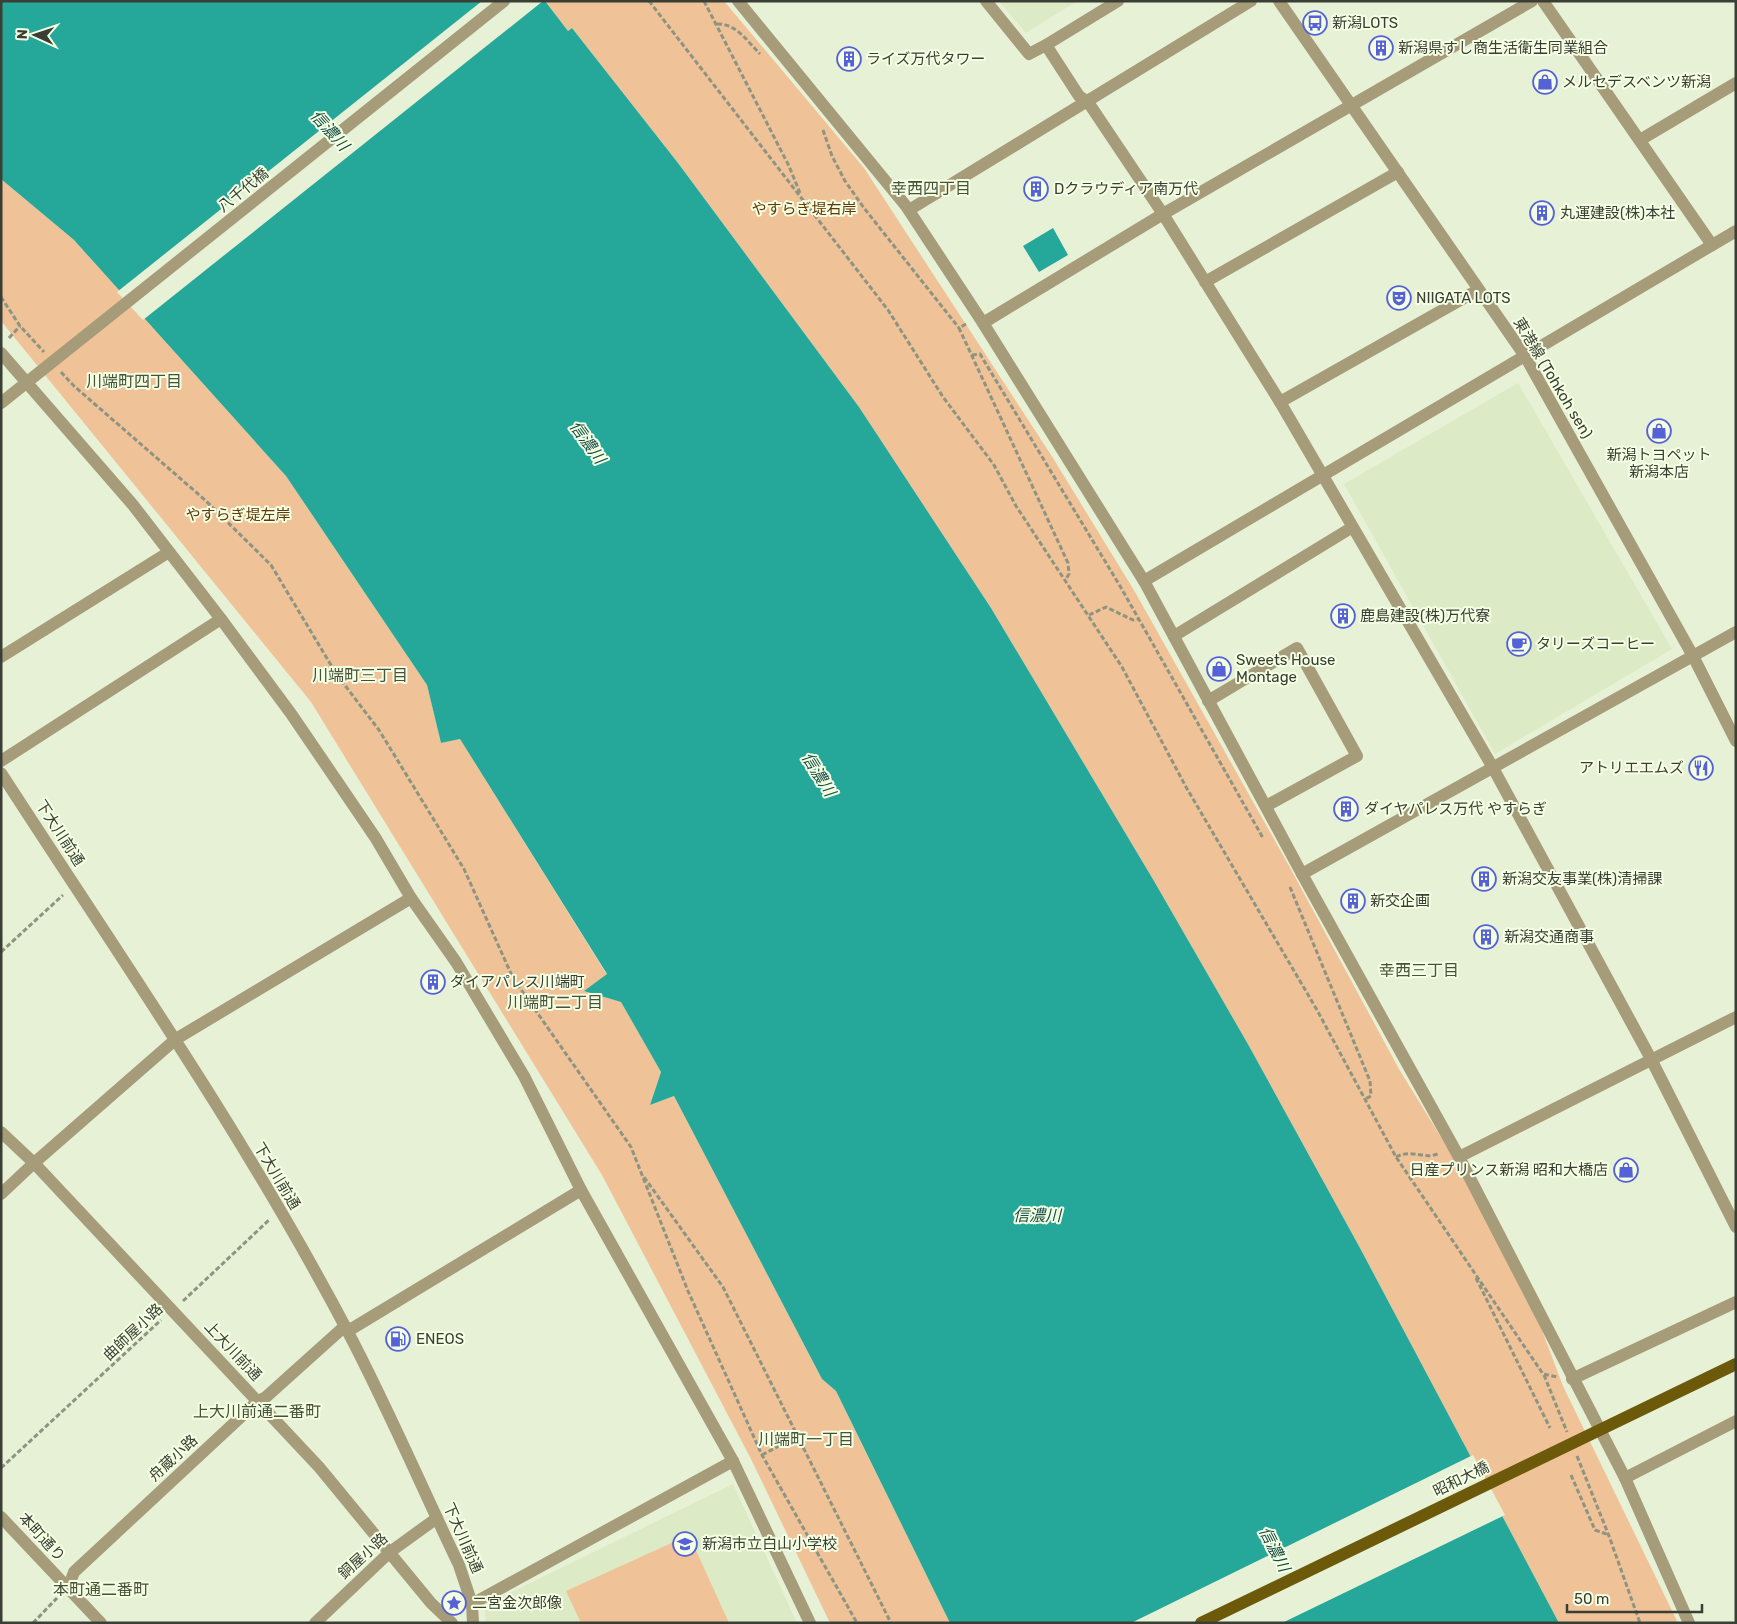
<svg xmlns="http://www.w3.org/2000/svg" width="1737" height="1624" font-family="Rubik,'Noto Sans JP',sans-serif">
<style>
.built{fill:#dceac6}
.green{fill:#f0c298}
.water{fill:#25a89a}
.pier{fill:#e7f1d6}
.lines{fill:none;stroke-linecap:round;stroke-linejoin:round}
.path{stroke:#8d9482;stroke-width:3;stroke-dasharray:5 2.5;stroke-linecap:butt}
.minor{stroke:#a69c7a;stroke-width:12}
.minor-bridge{stroke:#a69c7a;stroke-width:12}
.major-bridge{stroke:#6c5909;stroke-width:12}
.labels{text-anchor:middle;stroke-width:4;stroke-linejoin:round;paint-order:stroke}
.poi-label{font-size:15px;fill:#3a3e34;stroke:#f4ffe3;text-anchor:start}
.street-label{font-size:15px;fill:#3a3e34;stroke:#f4ffe3}
.park-label{font-size:15px;fill:#623906;stroke:#f4ffe3}
.water-label{font-size:16px;font-style:italic;fill:#194d47;stroke:#f4ffe3}
.neighbourhood-label{font-size:16px;fill:#485139;stroke:#f4ffe3}
</style>
<rect width="100%" height="100%" fill="#e7f1d6"/>
<g class="built">
<path d="M999,1H1077L1026,33Z"/>
<path d="M1518,383L1672,649L1495,754L1344,484Z"/>
<path d="M733,1484L797,1623H486L485,1612L487,1604Z"/>
</g>
<g class="green">
<path d="M545,1H724L864,168L1053,458L1135,592L1288,864L1399,1069L1447,1147L1535,1312L1563,1386L1678,1623H1559L1360,1248L1249,1046L1154,881L991,608L859,407L678,163L572,28L568,31Z"/>
<path d="M1,179L74,240L286,476L427,685L441,743L460,739L607,975L584,991L621,1002L661,1072L650,1105L674,1096L822,1379L836,1391L950,1623H830L751,1459L602,1175L311,702L1,321Z"/>
<path d="M689,1535L729,1623H581L566,1591Z"/>
</g>
<g class="water">
<path d="M1,1H545L568,31L572,28L678,163L859,407L991,608L1154,881L1249,1046L1360,1248L1559,1623H950L836,1391L822,1379L674,1096L650,1105L661,1072L621,1002L584,991L607,974L460,739L441,743L427,685L286,476L74,240L1,179Z"/>
<path d="M1053,228L1068,255L1039,272L1023,246Z"/>
</g>
<g class="pier">
<path d="M482,1H543L143,320L117,292Z"/>
<path d="M1473,1455L1505,1515L1282,1623H1131Z"/>
</g>
<g class="lines">
<g class="path">
<path d="M649,1L888,310L943,397L994,465L1016,506L1122,667L1186,787L1317,1010L1396,1157L1543,1374L1557,1377"/>
<path d="M704,1L789,166L800,193"/>
<path d="M717,24C736,23 748,42 760,54"/>
<path d="M823,130L832,156L845,181L864,208L959,328"/>
<path d="M1,297L20,326L44,352"/>
<path d="M966,324L959,328L1068,563L1069,574L1066,579"/>
<path d="M9,338L20,326"/>
<path d="M972,355L980,354L983,359L1120,586L1263,838"/>
<path d="M61,372L74,386L205,500L271,565L337,675L379,730L464,869L513,978L631,1147L688,1291L762,1455L857,1623"/>
<path d="M1089,615L1106,607L1133,620L1139,619"/>
<path d="M1290,887L1370,1081L1371,1096L1365,1099"/>
<path d="M1,952L63,895"/>
<path d="M1396,1157C1413,1148 1425,1161 1439,1153"/>
<path d="M644,1177L723,1287L891,1623"/>
<path d="M1476,1278L1550,1428"/>
<path d="M183,1301L269,1220"/>
<path d="M1544,1375L1567,1432"/>
<path d="M762,1455L798,1436"/>
<path d="M1577,1456L1609,1536L1640,1623"/>
<path d="M1,1468L161,1320"/>
<path d="M1571,1475L1595,1530L1609,1535"/>
<path d="M33,1623L57,1598"/>
</g>
<g class="minor">
<path d="M738,1L906,206L983,323L1144,581L1302,874L1459,1157L1625,1478L1689,1623"/>
<path d="M986,1L1029,54L1046,45"/>
<path d="M1118,1L1046,45L1079,96L1088,102L1163,214L1280,402L1492,766L1651,1059L1736,1227"/>
<path d="M1279,1L1525,356L1693,656L1736,741"/>
<path d="M1543,1L1712,245"/>
<path d="M1640,140L1736,83"/>
<path d="M909,210L1251,1"/>
<path d="M1205,282L1398,172"/>
<path d="M983,323L1163,214L1532,1"/>
<path d="M1,353L133,505L221,619L292,715L375,837L411,898L456,962L524,1076L581,1190L733,1461L810,1623"/>
<path d="M1280,402L1478,290"/>
<path d="M1144,581L1736,231"/>
<path d="M1174,636L1351,528"/>
<path d="M1,657L169,552"/>
<path d="M1208,701L1297,648L1357,756L1266,806"/>
<path d="M1,761L221,619"/>
<path d="M1,773C120,957 246,1138 348,1332C388,1408 422,1488 459,1565L472,1604L473,1623"/>
<path d="M1302,874L1736,632"/>
<path d="M1,1132L34,1163L319,1467L431,1603L452,1623"/>
<path d="M1459,1157L1736,1017"/>
<path d="M1,1194L34,1163L176,1039L411,898"/>
<path d="M348,1331L581,1190"/>
<path d="M1572,1379L1736,1302"/>
<path d="M1625,1478L1736,1421"/>
<path d="M1,1517L101,1623"/>
<path d="M68,1588L74,1572L258,1401L266,1397L345,1326"/>
<path d="M472,1604L733,1461"/>
<path d="M315,1623L390,1552L437,1518"/>
</g>
<path class="minor-bridge" d="M1,403L504,1"/>
<path class="major-bridge" d="M1201,1623L1736,1364"/>
</g>
<defs>
<g id="bus-ring" transform="scale(1.25)"><circle r="9.5" fill="#f4ffe3" stroke="#5561d7" stroke-width="1.5"/><path d="M-5-6H5V4H4V6H2V4H-2V6H-4V4H-5ZM-3.5-4V0h7V-4ZM-3.5 1.2v1.5H-2V1.2ZM2 1.2v1.5H3.5V1.2Z" fill="#5561d7"/></g>
<g id="building-ring" transform="scale(1.25)"><circle r="9.5" fill="#f4ffe3" stroke="#5561d7" stroke-width="1.5"/><path d="M-4-6H4V6H1V3H-1V6H-4ZM-2.5-4.3h1.7v1.8h-1.7ZM.8-4.3h1.7v1.8H.8ZM-2.5-1h1.7V.8h-1.7ZM.8-1h1.7V.8H.8Z" fill="#5561d7"/></g>
<g id="shop-ring" transform="scale(1.25)"><circle r="9.5" fill="#f4ffe3" stroke="#5561d7" stroke-width="1.5"/><path d="M-5-2.5h2.3a2.7 3.5 0 0 1 5.4 0H5L5.5 6h-11ZM-1.5-2.5h3a1.5 2.3 0 0 0-3 0Z" fill="#5561d7"/></g>
<g id="theatre-ring" transform="scale(1.25)"><circle r="9.5" fill="#f4ffe3" stroke="#5561d7" stroke-width="1.5"/><path d="M-5-5.5Q0-4 5-5.5V0Q5 5 0 6Q-5 5-5 0ZM-3.3-2.5H-1v1.5H-3.3ZM1-2.5H3.3v1.5H1ZM-2.8 1Q0 5.5 2.8 1Z" fill="#5561d7"/></g>
<g id="cafe-ring" transform="scale(1.25)"><circle r="9.5" fill="#f4ffe3" stroke="#5561d7" stroke-width="1.5"/><path d="M-5.5-4.5H6V0H3Q3 3.5 0 3.5H-2.5Q-5.5 3.5-5.5 0ZM3-3.2v2h1.7v-2ZM-6 4.5H4V6H-6Z" fill="#5561d7"/></g>
<g id="restaurant-ring" transform="scale(1.25)"><circle r="9.5" fill="#f4ffe3" stroke="#5561d7" stroke-width="1.5"/><path d="M-5-6h1v4h1v-4h1v4h1v-4h1v5L-1.5 .5V6h-2V.5L-5-1ZM5-6V6H3V1.5H1.5Q1.5-4 5-6Z" fill="#5561d7"/></g>
<g id="fuel-ring" transform="scale(1.25)"><circle r="9.5" fill="#f4ffe3" stroke="#5561d7" stroke-width="1.5"/><path d="M-5.5-6h7V0h2V4h1.3V-2.5L3-4.5l.8-.8L6-3V5H2.5V1h-1V6h-7ZM-4.2-4.7v3.2H.2V-4.7Z" fill="#5561d7"/></g>
<g id="school-ring" transform="scale(1.25)"><circle r="9.5" fill="#f4ffe3" stroke="#5561d7" stroke-width="1.5"/><path d="M0-5L7-2L0 1L-7-2ZM-4 1L0 2.5L4 1V4Q0 6-4 4Z" fill="#5561d7"/></g>
<g id="sight-ring" transform="scale(1.25)"><circle r="9.5" fill="#f4ffe3" stroke="#5561d7" stroke-width="1.5"/><path d="M0-6L1.8-2.2L6-1.7L2.9 1.2L3.7 5.4L0 3.3L-3.7 5.4L-2.9 1.2L-6-1.7L-1.8-2.2Z" fill="#5561d7"/></g>
</defs>
<g fill-rule="evenodd">
<use href="#bus-ring" x="1315" y="23"/>
<use href="#building-ring" x="1381" y="48"/>
<use href="#building-ring" x="849" y="59"/>
<use href="#shop-ring" x="1545" y="82"/>
<use href="#building-ring" x="1036" y="189"/>
<use href="#building-ring" x="1542" y="213"/>
<use href="#theatre-ring" x="1399" y="298"/>
<use href="#shop-ring" x="1659" y="431"/>
<use href="#building-ring" x="1343" y="616"/>
<use href="#cafe-ring" x="1519" y="644"/>
<use href="#shop-ring" x="1219" y="669"/>
<use href="#restaurant-ring" x="1701" y="768"/>
<use href="#building-ring" x="1346" y="809"/>
<use href="#building-ring" x="1484" y="879"/>
<use href="#building-ring" x="1353" y="901"/>
<use href="#building-ring" x="1486" y="937"/>
<use href="#building-ring" x="433" y="982"/>
<use href="#shop-ring" x="1626" y="1170"/>
<use href="#fuel-ring" x="398" y="1339"/>
<use href="#school-ring" x="685" y="1544"/>
<use href="#sight-ring" x="454" y="1603"/>
</g>
<g class="labels">
<g class="poi-label">
<text x="1332" y="28">新潟LOTS</text>
<text x="1398" y="53">新潟県すし商生活衛生同業組合</text>
<text x="866" y="64">ライズ万代タワー</text>
<text x="1562" y="87">メルセデスベンツ新潟</text>
<text x="1054" y="194">Dクラウディア南万代</text>
<text x="1560" y="218">丸運建設(株)本社</text>
<text x="1416" y="303">NIIGATA LOTS</text>
<text x="1659" y="460" text-anchor="middle">新潟トヨペット<tspan x="1659" dy="17">新潟本店</tspan></text>
<text x="1360" y="621">鹿島建設(株)万代寮</text>
<text x="1536" y="649">タリーズコーヒー</text>
<text x="1236" y="665">Sweets House<tspan x="1236" dy="17">Montage</tspan></text>
<text x="1684" y="773" text-anchor="end">アトリエエムズ</text>
<text x="1364" y="814">ダイヤパレス万代 やすらぎ</text>
<text x="1502" y="884">新潟交友事業(株)清掃課</text>
<text x="1370" y="906">新交企画</text>
<text x="1504" y="942">新潟交通商事</text>
<text x="450" y="987">ダイアパレス川端町</text>
<text x="1608" y="1175" text-anchor="end">日産プリンス新潟 昭和大橋店</text>
<text x="416" y="1344">ENEOS</text>
<text x="702" y="1549">新潟市立白山小学校</text>
<text x="472" y="1608">二宮金次郎像</text>
</g>
<g class="street-label">
<text transform="translate(243 190) rotate(-39)" y="5">八千代橋</text>
<text transform="translate(1553 378) rotate(59)" y="5">東港線 (Tohkoh sen)</text>
<text transform="translate(60 833) rotate(57)" y="5">下大川前通</text>
<text transform="translate(277 1176) rotate(59)" y="5">下大川前通</text>
<text transform="translate(133 1332) rotate(-43)" y="5">曲師屋小路</text>
<text transform="translate(233 1351) rotate(47)" y="5">上大川前通</text>
<text transform="translate(173 1458) rotate(-43)" y="5">舟蔵小路</text>
<text transform="translate(1461 1479) rotate(-26)" y="5">昭和大橋</text>
<text transform="translate(42 1537) rotate(47)" y="5">本町通り</text>
<text transform="translate(463 1538) rotate(66)" y="5">下大川前通</text>
<text transform="translate(363 1556) rotate(-42)" y="5">銅屋小路</text>
</g>
<g class="park-label">
<text x="804" y="214">やすらぎ堤右岸</text>
<text x="238" y="520">やすらぎ堤左岸</text>
</g>
<g class="water-label">
<text transform="translate(330 130) rotate(48)" y="6">信濃川</text>
<text transform="translate(588 442) rotate(54)" y="6">信濃川</text>
<text transform="translate(819 774) rotate(58)" y="6">信濃川</text>
<text x="1037" y="1221">信濃川</text>
<text transform="translate(1275 1549) rotate(63)" y="6">信濃川</text>
</g>
<g class="neighbourhood-label">
<text x="931" y="194">幸西四丁目</text>
<text x="134" y="387">川端町四丁目</text>
<text x="360" y="681">川端町三丁目</text>
<text x="1419" y="976">幸西三丁目</text>
<text x="555" y="1008">川端町二丁目</text>
<text x="257" y="1417">上大川前通二番町</text>
<text x="806" y="1445">川端町一丁目</text>
<text x="101" y="1595">本町通二番町</text>
</g>
</g>
<rect width="1737" height="1624" fill="none" stroke="#3a3e34" stroke-width="5"/>
<g transform="translate(35 35) rotate(273)" stroke="#f4ffe3" stroke-width="4" paint-order="stroke">
<path d="M0-4L9 19L0 12L-9 19Z" fill="#3a3e34"/>
<text y="-8" font-size="14" font-weight="bold" text-anchor="middle" fill="#3a3e34">N</text>
</g>
<path d="M1567 1604v8h135v-8" fill="none" stroke="#3a3e34" stroke-width="2.5"/>
<text x="1574" y="1604" font-size="15" fill="#3a3e34" stroke="#f4ffe3" stroke-width="4" paint-order="stroke">50 m</text>
</svg>
